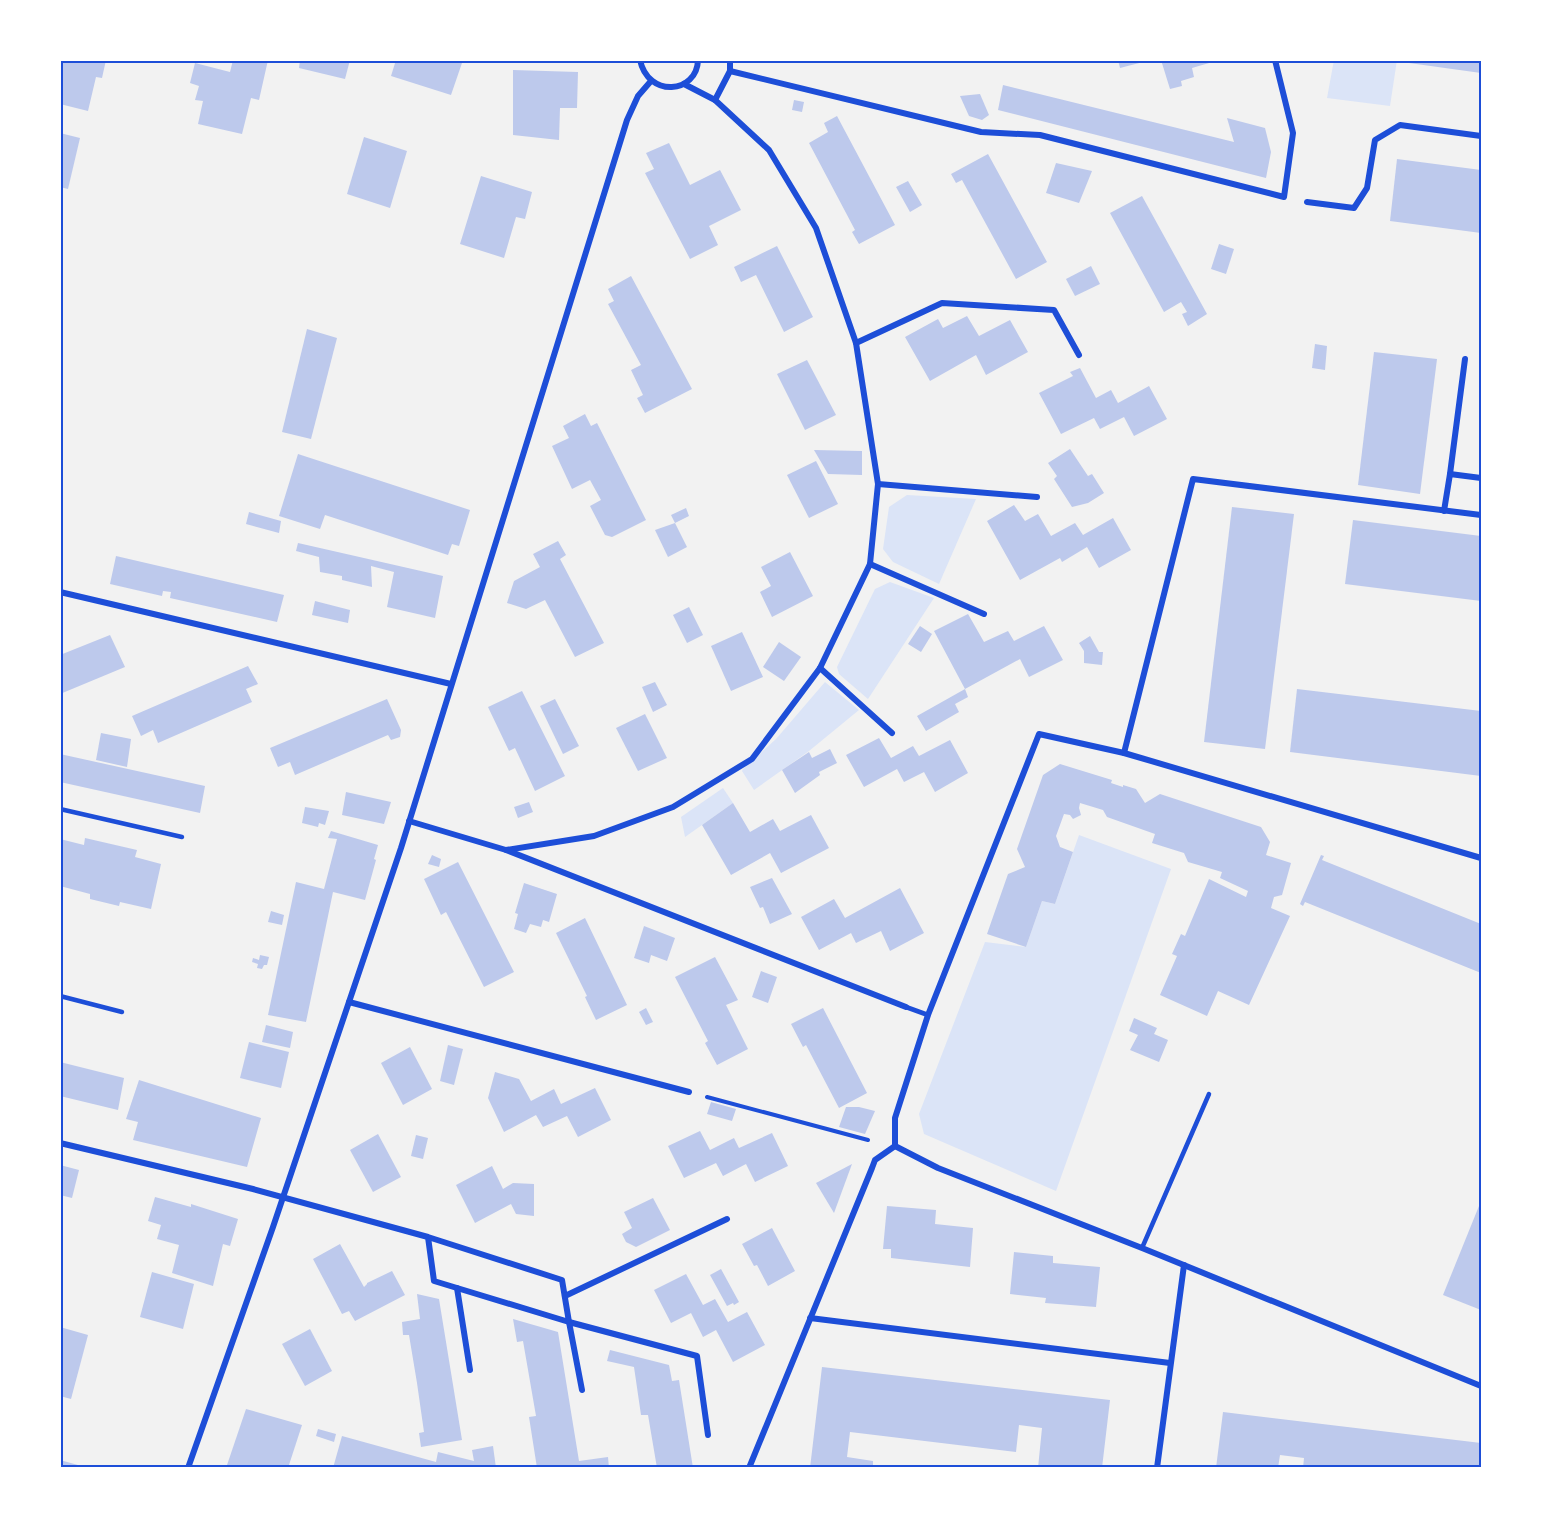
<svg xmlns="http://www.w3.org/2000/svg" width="1541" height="1528" font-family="'Asap Condensed',sans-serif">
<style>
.green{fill:#dbe4f7}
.building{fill:#bdc9ec}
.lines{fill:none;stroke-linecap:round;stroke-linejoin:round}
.path{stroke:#1d4ed8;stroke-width:4}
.service{stroke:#1d4ed8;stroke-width:4.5}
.pedestrian{stroke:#1d4ed8;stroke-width:5}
.minor{stroke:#1d4ed8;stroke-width:6}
.neatline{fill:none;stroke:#1d4ed8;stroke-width:2}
</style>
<rect width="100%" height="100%" fill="#f2f2f2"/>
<g class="green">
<path d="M1334,60H1397L1390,106L1327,98Z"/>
<path d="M907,495L976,499L939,584L893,562L883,549L889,507Z"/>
<path d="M890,582L934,598L868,699L839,674L837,667L875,589Z"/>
<path d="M825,682L859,710L809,751L754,790L742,771L743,769L776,739Z"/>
<path d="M723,788L733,803L685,837L681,817Z"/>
<path d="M1079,835L1171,869L1056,1191L924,1134L919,1114L985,942L1026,947L1042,901L1055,904Z"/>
</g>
<g class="building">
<path d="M60,60H106L102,78L96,77L88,111L60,104Z"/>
<path d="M233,60H268L259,100L251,98L242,134L198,124L203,101L195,100L199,86L190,83L195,63L230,72Z"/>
<path d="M300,60H350L345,79L299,68Z"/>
<path d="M396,60H463L451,95L391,76Z"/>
<path d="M1118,60H1147V61L1120,68Z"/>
<path d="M1161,60H1216V61L1192,68L1194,77L1181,81L1182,86L1170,89Z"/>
<path d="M1410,60H1481V73L1409,63Z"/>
<path d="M513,70L578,72L577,108H560L559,140L513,135Z"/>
<path d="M1003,85L1234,142L1227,118L1265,128L1271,152L1266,178L998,110Z"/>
<path d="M980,94L989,115L982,120L969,116L960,96Z"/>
<path d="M794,100L804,102L802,112L792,110Z"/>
<path d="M837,116L895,225L859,244L852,232L855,230L809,143L828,132L824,123Z"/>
<path d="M60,133L80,138L68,189L60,187Z"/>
<path d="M364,137L407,151L390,208L347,194Z"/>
<path d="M669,143L690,185L720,170L741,210L709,226L718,245L690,259L645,173L654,169L646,153Z"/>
<path d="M988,154L1047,262L1016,279L962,180L956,183L951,174Z"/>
<path d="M1397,159L1481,170V233L1390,221Z"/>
<path d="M1056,163L1092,171L1079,203L1046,193Z"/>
<path d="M481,176L532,192L525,219L516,217L504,258L460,244Z"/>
<path d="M908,181L922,205L910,212L896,187Z"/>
<path d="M1142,196L1207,314L1188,326L1182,314L1187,312L1181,302L1164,312L1110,213Z"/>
<path d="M1219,244L1234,249L1226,274L1211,269Z"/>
<path d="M777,246L813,317L784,332L756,275L741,282L734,267Z"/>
<path d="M1091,266L1100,284L1075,296L1066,279Z"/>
<path d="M631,276L692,389L645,413L637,398L643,395L631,370L641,365L608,304L614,301L608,289Z"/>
<path d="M967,316L979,336L1010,320L1028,352L986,375L976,355L930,381L905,337L938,319L943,328Z"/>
<path d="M307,329L337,338L311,439L282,432Z"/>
<path d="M1315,344L1327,346L1325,370L1312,368Z"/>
<path d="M1374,352L1437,359L1420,494L1358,485Z"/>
<path d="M807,360L836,415L805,430L777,374Z"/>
<path d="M1080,368L1096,398L1111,390L1118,403L1149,386L1167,419L1134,436L1124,417L1100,429L1094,418L1061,434L1039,393L1073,376L1070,372Z"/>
<path d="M585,414L591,426L597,423L646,520L612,537L605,535L590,506L601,500L590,480L572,489L552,446L569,438L563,426Z"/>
<path d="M1070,449L1088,476L1092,474L1104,493L1088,503L1072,507L1054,479L1057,476L1048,463Z"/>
<path d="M814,450L862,451V475L828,474Z"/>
<path d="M298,454L470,510L459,546L452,544L448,555L325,515L320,529L279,516Z"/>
<path d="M816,461L838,504L809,518L787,475Z"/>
<path d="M1014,505L1025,521L1038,514L1051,536L1075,523L1083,535L1113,518L1131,550L1099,568L1087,547L1062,562L1060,558L1020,580L987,521Z"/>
<path d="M1232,507L1294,514L1265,749L1204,742Z"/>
<path d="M686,508L689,516L675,523L671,515Z"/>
<path d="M249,512L281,521L279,533L246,524Z"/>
<path d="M1353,520L1481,536V601L1345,584Z"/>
<path d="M675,523L687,547L668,557L655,530Z"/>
<path d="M558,541L566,555L560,559L604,643L575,657L545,600L526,609L507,603L514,581L540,567L533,554Z"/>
<path d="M298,543L443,576L435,618L387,607L394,572L371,566L372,587L342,580V576L320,572L319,557L296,551Z"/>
<path d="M790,552L813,596L772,617L760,592L771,586L761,567Z"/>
<path d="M116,556L284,595L277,622L170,598L171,592L163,591L162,596L110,584Z"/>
<path d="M315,601L350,610L348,623L312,615Z"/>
<path d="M689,607L703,635L687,643L673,615Z"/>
<path d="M968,614L984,642L1008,631L1014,641L1044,626L1063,660L1029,677L1020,659L965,689L934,631Z"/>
<path d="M920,626L932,634L921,652L908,644Z"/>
<path d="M742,632L763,677L731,691L711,646Z"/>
<path d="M110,635L125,667L60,694V655Z"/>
<path d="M1090,636L1099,652H1103L1102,665L1084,663V651L1079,643Z"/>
<path d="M779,642L801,657L784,681L763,667Z"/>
<path d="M248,666L258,684L246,689L252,702L158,743L153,730L141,736L132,716Z"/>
<path d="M655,682L667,705L653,712L642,687Z"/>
<path d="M965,689L968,697L955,704L959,712L926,731L917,716Z"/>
<path d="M1297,689L1481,711V776L1290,752Z"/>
<path d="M522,691L565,776L535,791L515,748L509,751L488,707Z"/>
<path d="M387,699L401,730L400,737L391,740L388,735L295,775L290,762L278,767L270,748Z"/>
<path d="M555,699L579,746L563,754L540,706Z"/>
<path d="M645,714L667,758L638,771L616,728Z"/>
<path d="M101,733L131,739L127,767L96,760Z"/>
<path d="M879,738L891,758L913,746L919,756L950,740L968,773L935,792L924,772L904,782L897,769L864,787L846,755Z"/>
<path d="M830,749L837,763L819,772L820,775L795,793L782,770L809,752L812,758Z"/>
<path d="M60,754L205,786L200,813L60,782Z"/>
<path d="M1060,764L1112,780L1111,783L1123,787V785L1136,789L1145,803L1160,794L1261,827L1270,842L1266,855L1291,863L1282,895L1274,897L1271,908L1290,916L1249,1005L1218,991L1207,1016L1160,995L1177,956L1172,954L1181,934L1185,936L1209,879L1246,897L1248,891L1220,878L1222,872L1188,862L1184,853L1152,843L1155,834L1107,817L1103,810L1080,803L1079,808L1081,815L1073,819L1070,815L1064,814L1056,836L1060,847L1073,852L1055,904L1042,901L1026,947L987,934L1008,874L1025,867L1017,849L1043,775Z"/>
<path d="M346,792L391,802L384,824L342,815Z"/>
<path d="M529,802L533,812L518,818L514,807Z"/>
<path d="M733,803L750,832L773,819L780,831L811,815L829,848L781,873L770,853L731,875L702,825Z"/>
<path d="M305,807L329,811L325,825L319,823L318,827L302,823Z"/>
<path d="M331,831L378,845L374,859L376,860L365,900L333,892L306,1022L268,1015L296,882L324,889L337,839L328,838Z"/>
<path d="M85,838L137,850L135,857L161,864L151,909L120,902L119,906L90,899V894L60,886V839L84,845Z"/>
<path d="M432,855L441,859L439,867L428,864Z"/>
<path d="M1321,855L1324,856L1322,860L1481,924V973L1305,902L1303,906L1300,904Z"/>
<path d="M458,862L514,972L484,987L446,912L441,915L424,879Z"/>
<path d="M772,878L792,914L770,924L763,907L760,908L750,887Z"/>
<path d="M524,883L557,894L549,922L543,920L541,927L530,924L526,933L514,929L518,914L515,913Z"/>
<path d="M900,888L924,933L890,951L881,931L856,943L851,933L819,950L801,917L834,899L845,918Z"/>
<path d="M271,911L284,915L282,925L268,922Z"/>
<path d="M585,918L627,1005L596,1020L585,997L587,996L556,933Z"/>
<path d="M644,926L675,938L667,961L651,955L649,963L634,958Z"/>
<path d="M260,955L269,957L267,965H264L262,969L257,968L258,964L252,962L253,958L259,960Z"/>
<path d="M715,957L738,1000L726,1005L748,1049L717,1065L705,1043L708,1041L675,977Z"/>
<path d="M761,971L777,977L768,1003L752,997Z"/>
<path d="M646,1008L653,1022L646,1025L639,1012Z"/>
<path d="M823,1008L867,1093L839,1108L806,1045L803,1047L791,1024Z"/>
<path d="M1134,1018L1157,1028L1154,1034L1168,1040L1159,1062L1130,1050L1138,1035L1129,1031Z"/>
<path d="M266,1025L293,1032L290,1048L262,1042Z"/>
<path d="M249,1042L289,1052L281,1088L240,1078Z"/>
<path d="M448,1045L463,1049L454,1085L440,1081Z"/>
<path d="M410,1047L432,1089L403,1105L381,1063Z"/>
<path d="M60,1062L124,1078L118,1110L60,1096Z"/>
<path d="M495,1072L519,1079L531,1101L554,1089L561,1104L595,1088L611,1120L578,1137L567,1116L543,1127L536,1115L504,1132L488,1098Z"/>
<path d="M139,1080L261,1118L247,1167L133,1140L138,1122L126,1119Z"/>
<path d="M711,1102L736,1109L732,1121L707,1114Z"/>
<path d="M846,1107H859L875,1111L865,1134L839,1127Z"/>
<path d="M700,1131L710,1150L734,1138L739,1148L772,1133L788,1166L755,1182L746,1164L723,1176L716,1163L684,1178L668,1146Z"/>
<path d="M378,1134L401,1177L373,1192L350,1150Z"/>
<path d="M416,1135L428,1138L423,1159L411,1156Z"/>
<path d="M852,1164L834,1213L816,1183Z"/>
<path d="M60,1165L79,1170L72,1198L60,1195Z"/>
<path d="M492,1166L503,1189L513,1183L534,1184V1216L516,1214L511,1204L475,1223L456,1185Z"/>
<path d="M155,1197L191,1207V1204L238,1219L230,1246L223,1244L213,1286L172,1273L179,1245L157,1239L161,1225L148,1221Z"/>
<path d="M653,1198L670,1230L636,1247L626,1242L622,1234L632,1228L624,1212Z"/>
<path d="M1481,1201V1310L1443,1295Z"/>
<path d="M887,1206L936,1210L935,1224L973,1228L970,1267L891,1258V1249H883Z"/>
<path d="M772,1228L795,1271L768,1286L757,1265L754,1266L742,1244Z"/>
<path d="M340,1244L364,1287L367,1284V1283L392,1271L405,1295L355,1321L349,1311L342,1314L313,1259Z"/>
<path d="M1014,1252L1053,1256V1263L1100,1267L1096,1307L1045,1303L1046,1298L1010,1294Z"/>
<path d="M721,1269L739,1302L734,1305L733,1303L727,1306L710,1275Z"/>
<path d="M152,1272L194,1284L183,1329L140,1317Z"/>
<path d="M686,1274L703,1305L715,1299L728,1322L747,1312L765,1345L733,1362L716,1330L703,1337L691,1313L671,1323L654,1290Z"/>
<path d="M417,1294L439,1299L462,1440L421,1447L419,1433L424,1432L417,1383L409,1335H403L402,1322L420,1319Z"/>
<path d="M513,1319L558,1332L579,1461L608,1457L609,1468H537L529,1417L536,1416L523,1341L517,1342Z"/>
<path d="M60,1327L88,1335L71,1399L60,1396Z"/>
<path d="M310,1329L332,1371L305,1386L282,1344Z"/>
<path d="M610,1350L669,1365L672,1381L679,1380L693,1468H657L648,1415H641L634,1367L607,1361Z"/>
<path d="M822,1367L1110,1400L1102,1468H1038L1042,1428L1019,1425L1016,1452L850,1432L847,1457L873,1461V1468H810Z"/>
<path d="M246,1409L302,1425L288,1468H226Z"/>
<path d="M1223,1412L1481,1443V1468H1303L1304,1458L1280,1455L1278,1468H1216Z"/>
<path d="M318,1429L336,1434L334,1442L316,1436Z"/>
<path d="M342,1436L436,1462L438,1452L474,1461L472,1450L493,1446L496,1468H333Z"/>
<path d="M60,1460L85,1467V1468H60Z"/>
</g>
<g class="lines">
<path class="path" d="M707,1097L868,1140"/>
<g class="service">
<path d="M60,809L182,837"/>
<path d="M60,996L122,1012"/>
<path d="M1142,1248L1209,1094"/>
</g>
<path class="pedestrian" d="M906,1007L928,1015"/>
<g class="minor">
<path d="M640,60C648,98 697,94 698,60"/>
<path d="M730,71L981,132L1040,135L1284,197L1293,133L1275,60"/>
<path d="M715,100L730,71V60"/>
<path d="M1307,202L1354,208L1367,188L1375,140L1400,125L1481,136"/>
<path d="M856,343L942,303L1054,310L1079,355"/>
<path d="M1450,474L1465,359"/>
<path d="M878,484L1037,497"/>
<path d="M1444,511L1450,474L1481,478"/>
<path d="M870,564L984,614"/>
<path d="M60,592L451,684"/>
<path d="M820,668L892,733"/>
<path d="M1124,753L1193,479L1481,515"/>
<path d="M409,821L506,850L594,836L673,807L752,759L820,668L870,564L878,484L856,343L816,228L769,150L715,100L684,84"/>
<path d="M506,850L906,1007"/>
<path d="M349,1002L689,1092"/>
<path d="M60,1143L253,1189L428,1237L434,1281L569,1322L562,1280L428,1237"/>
<path d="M895,1146V1118L928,1015L1039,734L1124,753L1481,858"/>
<path d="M895,1146L938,1168L1142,1248L1481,1386"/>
<path d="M457,1288L470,1370"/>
<path d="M565,1296L727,1219"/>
<path d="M810,1318L1170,1363"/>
<path d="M582,1390L569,1322L697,1356L708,1435"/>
<path d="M188,1468L273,1227L401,848L627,120L638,96L651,81"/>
<path d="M749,1468L872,1168L875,1160L895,1146"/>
<path d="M1157,1468L1184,1265"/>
</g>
</g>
<rect width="1541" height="1528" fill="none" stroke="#ffffff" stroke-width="123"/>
<rect x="62" y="62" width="1418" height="1404" class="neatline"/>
</svg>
